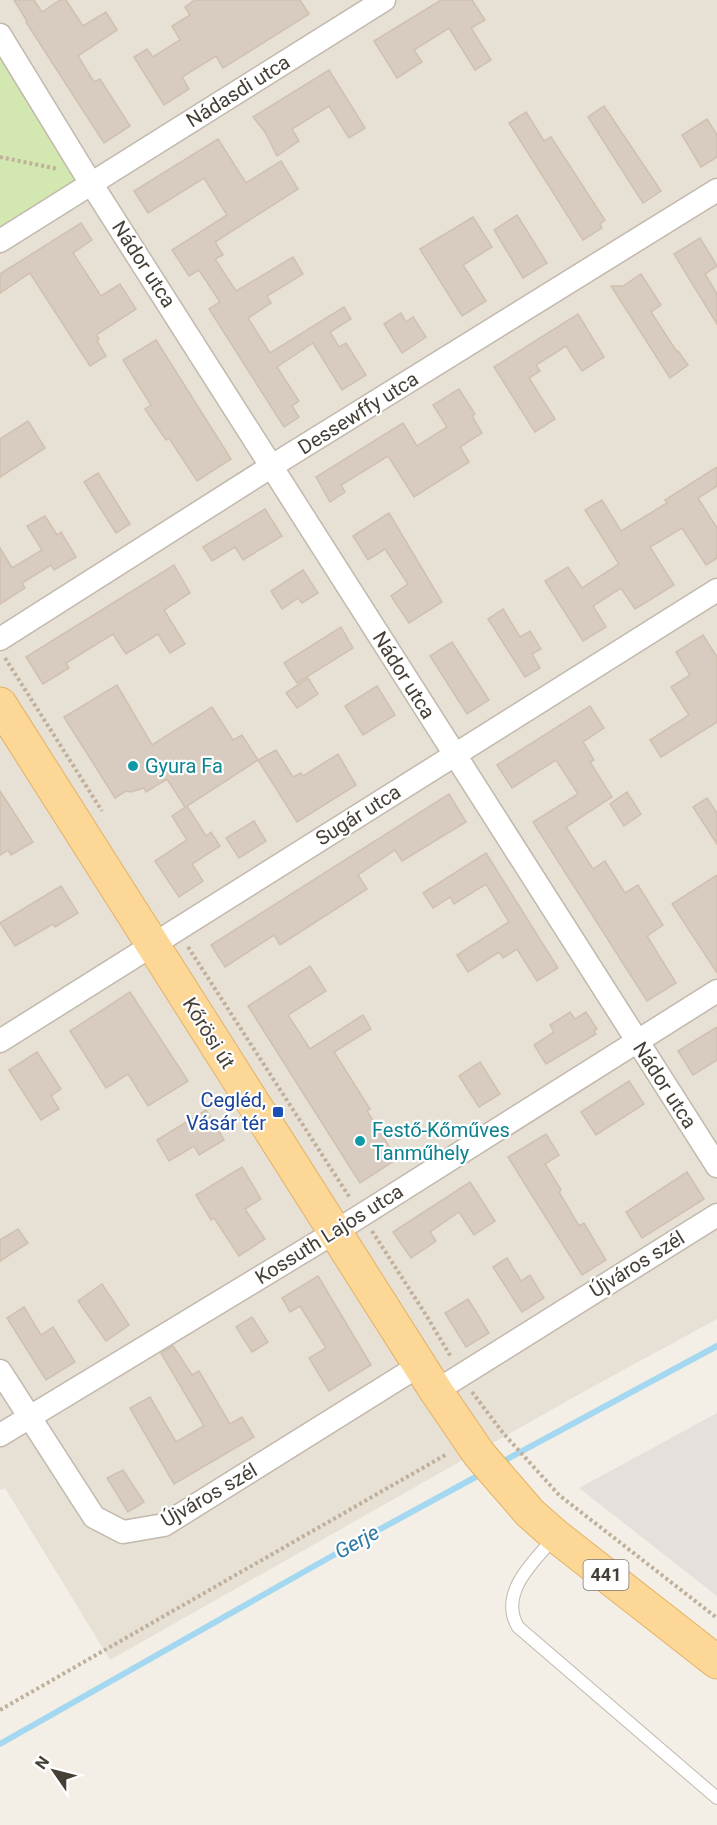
<svg xmlns="http://www.w3.org/2000/svg" width="717" height="1825" font-family="Roboto,sans-serif">
<style>
.residential{fill:#e7e0d5}
.industrial{fill:#e6e0dc}
.green{fill:#d3e7b0}
.lines{fill:none;stroke-linecap:round;stroke-linejoin:round}
.stream{stroke:#a4d8f0;stroke-width:6}
.building{fill:#d8ccc0;stroke:#d0c0b0;stroke-width:1.5}
.service-casing{stroke:#c2b8ad;stroke-width:14}
.minor-casing{stroke:#c2b8ad;stroke-width:25}
.primary-casing{stroke:#e3b266;stroke-width:35}
.path{stroke:#c0b09b;stroke-width:4;stroke-dasharray:3 3;stroke-linecap:butt}
.service{stroke:#fff;stroke-width:12}
.minor{stroke:#fff;stroke-width:22}
.primary{stroke:#fdd796;stroke-width:33}
.culture-dot{fill:#0f9aa8;stroke:#fff;stroke-width:2}
.transit-dot{fill:#1a4fb4;stroke:#fff;stroke-width:2}
.labels{text-anchor:middle;stroke-width:4.5;stroke-linejoin:round;paint-order:stroke}
.shield{fill:#fff;stroke:#7e7972;stroke-width:1.5}
.shield-label{font-size:18px;font-weight:bold;fill:#463f36}
.street-label{font-size:20px;fill:#463f36;stroke:#fff}
.culture-label{font-size:20px;fill:#0d838f;stroke:#fff;text-anchor:start}
.transit-label{font-size:20px;fill:#164399;stroke:#fff;text-anchor:end}
.water-label{font-size:21px;font-style:italic;fill:#2d7ba2;stroke:#fff}
</style>
<rect width="100%" height="100%" fill="#f3efe7"/>
<path class="residential" d="M0,0H717V1319L583,1392L110,1660L5,1488L0,1490Z"/>
<path class="industrial" d="M717,1413V1596L579,1488Z"/>
<path class="green" d="M0,44L81,176L0,227Z"/>
<g class="lines">
<g class="stream">
<path d="M500,1463L717,1346"/>
<path d="M0,1744L362,1539L483,1473"/>
</g>
</g>
<g class="building">
<path d="M14,0H34L42,12L60,0H66L83,26L106,12L117,30L78,56L94,82L100,79L130,126L104,143L26,22L27,21Z"/>
<path d="M195,0H300L309,14L223,68L216,56L182,77L189,89L164,105L134,57L147,49L153,57L180,40L172,26L190,15L185,7Z"/>
<path d="M441,0H472L485,20L471,28L491,60L475,70L449,28L414,50L422,62L397,78L374,41Z"/>
<path d="M329,70L365,128L349,138L329,106L292,129L299,141L277,156L265,132L253,117Z"/>
<path d="M604,106L661,191L643,203L588,117Z"/>
<path d="M526,112L544,141L551,137L605,220L600,224L602,228L583,240L509,123Z"/>
<path d="M707,119L717,135V157L701,167L682,135Z"/>
<path d="M218,139L246,183L281,161L298,189L215,242L223,255L215,259L236,291L293,257L303,274L267,296L271,303L248,318L270,353L344,307L351,319L330,332L339,347L346,343L366,375L342,390L313,343L277,367L299,401L292,406L299,417L284,427L209,309L220,302L199,270L189,276L172,250L227,215L204,178L148,213L134,191Z"/>
<path d="M517,215L547,263L523,278L494,230Z"/>
<path d="M473,217L492,247L463,265L486,301L462,316L420,249Z"/>
<path d="M81,223L92,240L73,253L101,296L120,284L136,309L96,335L99,339L97,341L106,356L90,366L30,273L0,293V274Z"/>
<path d="M700,238L717,266L705,274L717,294V324L674,254Z"/>
<path d="M641,274L661,305L651,312L677,352L678,351L688,365L670,378L611,286H623Z"/>
<path d="M401,313L406,322L413,317L426,337L402,353L384,324Z"/>
<path d="M578,314L604,357L582,371L566,346L536,365L540,371L529,378L555,419L535,432L494,367Z"/>
<path d="M156,340L231,459L197,481L169,438L166,440L145,409L151,405L123,360Z"/>
<path d="M459,389L475,414L472,416L482,433L460,447L469,462L414,497L388,456L341,485L345,492L330,502L316,477L403,423L417,446L447,427L433,405Z"/>
<path d="M28,421L45,448L0,477V439Z"/>
<path d="M717,467V486L698,498L717,528V558L706,565L682,528L650,547L674,585L635,609L621,588L593,606L606,627L583,641L545,581L568,567L582,588L619,564L585,510L602,500L621,531L667,503L665,500Z"/>
<path d="M98,473L130,524L116,533L84,482Z"/>
<path d="M265,509L282,536L243,560L235,547L212,561L203,547Z"/>
<path d="M389,513L442,602L409,623L391,596L408,584L385,549L368,560L353,536Z"/>
<path d="M45,516L57,535L61,532L76,557L54,570L51,565L22,583L25,588L0,604V548L12,568L42,550L27,526Z"/>
<path d="M174,565L190,593L164,610L185,644L170,653L158,634L126,654L113,634L66,663L69,668L43,684L26,657Z"/>
<path d="M303,570L318,593L302,603L298,598L282,609L271,591Z"/>
<path d="M503,609L520,637L530,631L541,649L532,654L540,668L525,677L488,619Z"/>
<path d="M341,627L353,648L297,683L284,663Z"/>
<path d="M703,635L717,657V722L661,757L650,740L689,715L671,687L690,675L676,652Z"/>
<path d="M452,642L489,700L467,714L430,656Z"/>
<path d="M308,678L318,694L297,708L286,693Z"/>
<path d="M117,685L152,745L212,707L233,740L242,735L258,760L187,806L206,836L211,832L220,846L192,864L203,881L179,897L155,861L187,840L172,816L185,807L167,779L146,792L144,788L131,792L126,791L115,798L64,717Z"/>
<path d="M377,686L395,715L363,735L345,706Z"/>
<path d="M590,706L604,728L583,742L594,760L590,762L612,797L566,827L593,869L605,861L625,893L638,885L663,925L647,936L676,983L647,1001L533,822L578,794L556,760L512,788L497,765Z"/>
<path d="M276,750L293,777L301,773L303,776L338,754L356,785L297,822L258,760Z"/>
<path d="M0,791L33,842L11,855L8,850L0,855Z"/>
<path d="M627,792L641,814L624,826L610,804Z"/>
<path d="M449,794L466,822L402,861L395,850L358,875L367,889L280,945L274,935L225,967L211,945Z"/>
<path d="M707,798L717,813V844L693,807Z"/>
<path d="M254,821L266,841L239,858L226,838Z"/>
<path d="M486,853L558,968L537,981L517,949L503,958L499,952L468,972L457,955L509,922L486,884L454,904L450,897L433,908L423,893Z"/>
<path d="M717,875V973L672,904Z"/>
<path d="M61,886L78,913L55,927L53,924L15,946L0,923Z"/>
<path d="M310,966L326,991L288,1015L310,1049L363,1015L371,1029L334,1052L370,1109L367,1111L397,1159L360,1183L248,1006Z"/>
<path d="M130,992L188,1081L148,1106L128,1074L106,1088L70,1031Z"/>
<path d="M570,1012L575,1019L586,1012L597,1029L594,1031L596,1034L546,1064L534,1045L554,1032L550,1025Z"/>
<path d="M717,1027V1060L693,1075L678,1051Z"/>
<path d="M37,1052L61,1089L51,1096L59,1109L41,1120L9,1070Z"/>
<path d="M480,1062L500,1094L479,1107L459,1076Z"/>
<path d="M629,1081L644,1104L596,1135L581,1112Z"/>
<path d="M206,1110L224,1140L199,1155L194,1146L169,1161L157,1140Z"/>
<path d="M546,1134L559,1155L545,1164L561,1190L559,1192L579,1226L584,1223L606,1260L582,1275L508,1157Z"/>
<path d="M242,1167L261,1199L245,1209L265,1239L239,1256L214,1218L211,1220L196,1195Z"/>
<path d="M687,1172L704,1199L642,1238L626,1212Z"/>
<path d="M470,1182L495,1221L474,1235L459,1212L430,1232L436,1241L411,1258L393,1232Z"/>
<path d="M18,1229L28,1243L0,1261V1240Z"/>
<path d="M507,1258L521,1281L530,1275L544,1298L522,1312L493,1267Z"/>
<path d="M318,1276L371,1365L329,1391L309,1358L326,1348L300,1306L290,1312L282,1298Z"/>
<path d="M102,1284L129,1325L106,1341L78,1301Z"/>
<path d="M468,1299L489,1333L466,1347L445,1313Z"/>
<path d="M24,1307L41,1335L53,1327L75,1362L46,1380L7,1318Z"/>
<path d="M252,1317L268,1342L252,1352L236,1327Z"/>
<path d="M173,1346L192,1375L199,1371L230,1424L242,1417L254,1437L174,1484L130,1408L150,1397L176,1442L204,1426L161,1353Z"/>
<path d="M123,1470L144,1502L128,1512L107,1478Z"/>
</g>
<g class="lines">
<g class="service-casing">
<path id="service" d="M555,1537C534,1561 498,1593 518,1627L717,1798"/>
</g>
<g class="minor-casing">
<g id="minor">
<path d="M0,35L82,169L717,1166"/>
<path d="M0,241L384,0"/>
<path d="M0,639L272,466L717,190"/>
<path d="M0,1041L717,590"/>
<path d="M0,1371L94,1517L123,1532L164,1525L420,1365"/>
<path d="M436,1391L717,1215"/>
<path d="M0,1435L335,1232L717,991"/>
</g>
</g>
<g class="primary-casing">
<path id="primary" d="M0,704L436,1391L479,1454L530,1513L556,1536L717,1662"/>
</g>
<g class="path">
<path d="M0,157L58,169"/>
<path d="M5,658L102,811"/>
<path d="M188,947L350,1198"/>
<path d="M372,1231L426,1315L451,1357"/>
<path d="M472,1392L503,1433L559,1495L717,1618"/>
<path d="M0,1710L447,1454"/>
</g>
<use href="#service" class="service"/>
<use href="#minor" class="minor"/>
<use href="#primary" class="primary"/>
</g>
<g class="culture-dot">
<circle cx="133" cy="766" r="6"/>
<circle cx="360" cy="1141" r="6"/>
</g>
<rect class="transit-dot" x="272" y="1106" width="12" height="12" rx="3"/>
<g class="labels">
<rect class="shield" x="583.5" y="1560" width="45" height="30" rx="4.5"/>
<g class="shield-label">
<text x="606" y="1581">441</text>
</g>
<g class="street-label">
<text transform="translate(238 91) rotate(-32)" y="7">Nádasdi utca</text>
<text transform="translate(144 264) rotate(57)" y="7">Nádor utca</text>
<text transform="translate(358 413) rotate(-32)" y="7">Dessewffy utca</text>
<text transform="translate(404 675) rotate(58)" y="7">Nádor utca</text>
<text transform="translate(358 815) rotate(-32)" y="7">Sugár utca</text>
<text transform="translate(209 1033) rotate(58)" y="7">Kőrösi út</text>
<text transform="translate(665 1085) rotate(57)" y="7">Nádor utca</text>
<text transform="translate(329 1234) rotate(-32)" y="7">Kossuth Lajos utca</text>
<text transform="translate(637 1264) rotate(-32)" y="7">Újváros szél</text>
<text transform="translate(209 1495) rotate(-30)" y="7">Újváros szél</text>
</g>
<g class="culture-label">
<text x="145" y="773">Gyura Fa</text>
<text x="372" y="1137">Festő-Kőműves<tspan x="372" dy="23">Tanműhely</tspan></text>
</g>
<g class="transit-label">
<text x="266" y="1107">Cegléd,<tspan x="266" dy="23">Vásár tér</tspan></text>
</g>
<g class="water-label">
<text transform="translate(357 1542) rotate(-29)" y="7">Gerje</text>
</g>
</g>
<g transform="translate(54 1771) rotate(305)" stroke="#ffffff" stroke-width="4.5" paint-order="stroke">
<path d="M0-4.5L10 22L0 15L-10 22Z" fill="#463f36"/>
<text y="-9" font-size="16" font-weight="bold" text-anchor="middle" fill="#463f36">N</text>
</g>
</svg>
